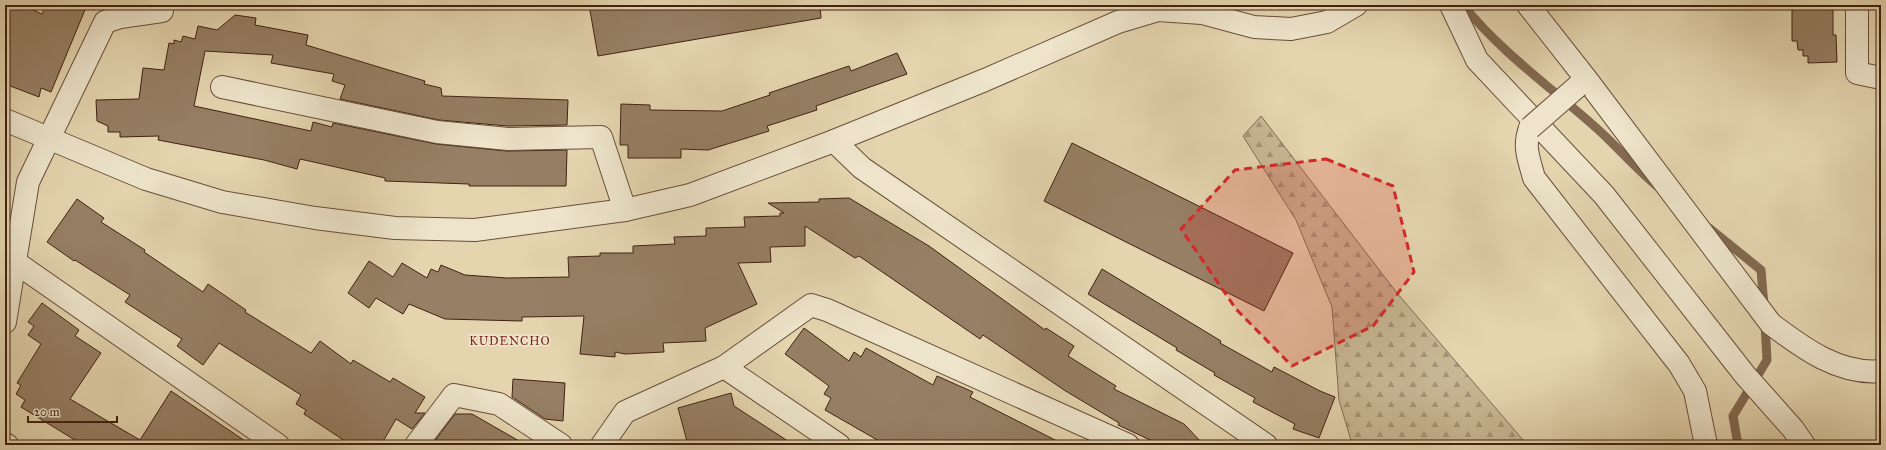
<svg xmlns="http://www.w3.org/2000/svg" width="1886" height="450" font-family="'IM FELL Great Primer',serif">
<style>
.forest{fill:url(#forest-firs);stroke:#846c53}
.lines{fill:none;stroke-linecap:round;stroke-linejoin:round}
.stream{stroke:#826950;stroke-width:9}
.building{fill:#967f64;stroke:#412212}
.minor-casing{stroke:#6a4f39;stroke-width:24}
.tertiary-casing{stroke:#6a4f39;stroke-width:24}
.minor{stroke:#ede4cb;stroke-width:22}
.tertiary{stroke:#ede4cb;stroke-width:22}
.minor-bridge-casing{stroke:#6a4f39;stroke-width:24;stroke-linecap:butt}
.minor-bridge{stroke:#ede4cb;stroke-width:22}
.marked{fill:#d62828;fill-opacity:0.2;stroke:#d62828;stroke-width:3;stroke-dasharray:8 5;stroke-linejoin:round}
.labels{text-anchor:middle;stroke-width:3.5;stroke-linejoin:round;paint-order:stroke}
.neighbourhood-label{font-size:12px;letter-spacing:1px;fill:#7a1f14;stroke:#ede4cb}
</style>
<defs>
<pattern id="forest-firs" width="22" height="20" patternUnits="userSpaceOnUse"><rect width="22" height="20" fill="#c8b794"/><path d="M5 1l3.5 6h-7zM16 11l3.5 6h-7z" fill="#a49477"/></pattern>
</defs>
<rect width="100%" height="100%" fill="#e4d5af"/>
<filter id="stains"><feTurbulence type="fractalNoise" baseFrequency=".005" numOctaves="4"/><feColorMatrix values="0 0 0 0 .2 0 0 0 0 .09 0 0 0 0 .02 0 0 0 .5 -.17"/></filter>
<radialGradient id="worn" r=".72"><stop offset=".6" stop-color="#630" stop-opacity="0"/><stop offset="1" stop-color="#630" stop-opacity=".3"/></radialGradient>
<path class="forest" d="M1261,116L1397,293L1523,440L1522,445L1352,444L1339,400L1332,307L1296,220L1243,136Z"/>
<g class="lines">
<g class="stream">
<path d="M1463,5C1500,51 1549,86 1593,125C1615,144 1634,167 1657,186"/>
<path d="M1709,228L1761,270L1764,306"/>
<path d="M1738,445L1733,416L1767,360L1765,323"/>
</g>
</g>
<g class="building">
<path d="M5,5H22L42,14L46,5H87L51,92L41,88L39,97L5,84Z"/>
<path d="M589,5H820L821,18L598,56Z"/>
<path d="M1792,5H1833V35H1836L1837,62L1808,63V56H1803V50H1798L1797,41H1792Z"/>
<path d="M235,15L256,18L255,25L308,35L306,45L425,81L424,84L441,88L442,96L568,100L567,125L508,126L439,120L340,99L345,85L332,81L334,74L271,63L273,55L205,51L194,106L311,131L313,122L332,127L333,123L436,144L507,151L567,150L566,186H469V184L385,181V178L300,159L297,169L264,160L158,140L159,136L120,137V132H108V126L97,121L96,100L139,99L143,68L164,70L169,43L174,44V40L181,42L183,36L195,39L198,26L217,30Z"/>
<path d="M897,53L907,74L816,106L817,110L767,126L769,131L708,150L681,149V158H628V145H620L621,104L650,105V110L722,111L770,95L769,93L849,66L851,71Z"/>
<path d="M1072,143L1293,253L1264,311L1044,201Z"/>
<path d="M849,198L929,246L1045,330L1046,328L1074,346L1068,356L1116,386L1114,389L1184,424L1204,445H1161L1118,425L1119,423L1064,390L983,335L980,339L859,256L855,258L805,226V246L770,247L771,262L738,263L757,304L705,328L706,341L663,343L664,352L625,354L615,352V357L580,354L584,316L522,317V321L445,319L409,304L403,314L376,298L369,308L348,293L369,261L393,277L402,263L427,278L431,269L438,272L441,265L465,275L507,278L569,277L568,257L600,256V253H633V246L675,244L674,237L706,236V228L745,227L744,217L780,216V213H784L768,203L819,202V199Z"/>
<path d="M77,199L104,218L101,222L145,250L144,252L203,292L208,284L246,310L245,312L311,353L320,341L351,364L353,360L390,382L393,378L425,397L415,413H425L412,429L396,419L381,445H351L304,414L306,410L296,404L301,395L219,343L203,365L177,346L182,339L125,302L130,295L75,260L74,261L47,242Z"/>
<path d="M1102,269L1221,341L1220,343L1272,372L1274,367L1320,391L1335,397L1319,438L1293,429L1295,424L1253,402L1255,398L1214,375L1215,373L1176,350L1177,348L1088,294Z"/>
<path d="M42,303L79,330L75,336L101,353L70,399L140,440L171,391L251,445H83L21,407L25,400L16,394L21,385L17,383L41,344L28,335L34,326L28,322Z"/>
<path d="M804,328L849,361L854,352L861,357L866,348L933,385L937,376L973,392L970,397L1065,445H886L825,410L831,398L824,394L829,386L785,354Z"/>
<path d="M513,379L565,383L563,421L545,419L512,397Z"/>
<path d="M731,393L734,406L794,445H688L678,408Z"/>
<path d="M455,414H472L526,445H439L434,442Z"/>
</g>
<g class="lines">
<g class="minor-casing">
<g id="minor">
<path d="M1451,5L1477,60L1604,195L1745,375L1793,429L1804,445"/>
<path d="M1857,5V73L1881,78"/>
<path d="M120,17L162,11"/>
<path d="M222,87L437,132L508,139L601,137L625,210"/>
<path d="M1530,128C1523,147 1529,159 1534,178L1679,364L1695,391L1706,445"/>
<path d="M834,141L862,168L1266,445"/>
<path d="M5,255L278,445"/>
<path d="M5,322L28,182L105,22L120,17L116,5"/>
<path d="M724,367L839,445"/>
<path d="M5,444L7,445"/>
<path d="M416,445L454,395L499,404L561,445"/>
<path d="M602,445L625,412L724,367L811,305L827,310L1128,445"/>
</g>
</g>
<g class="tertiary-casing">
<g id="tertiary">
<path d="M1528,5L1587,80L1771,324C1803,348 1839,375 1881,371"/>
<path d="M5,120L146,179L222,202L315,218L395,228L475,230L625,210L690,195L834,141L985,80L1118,22L1158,10L1202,13L1254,27L1291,29L1327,22L1356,5"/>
</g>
</g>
<use href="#minor" class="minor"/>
<use href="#tertiary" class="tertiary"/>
<g class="minor-bridge-casing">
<path id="minor-bridge" d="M1530,128L1578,86"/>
</g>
<use href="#minor-bridge" class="minor-bridge"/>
</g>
<path class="marked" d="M1326,159L1393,186L1414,272L1373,326L1292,366L1236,309L1181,229L1235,170Z"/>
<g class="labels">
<g class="neighbourhood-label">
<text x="510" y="345">KUDENCHO</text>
</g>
</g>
<rect width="1886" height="450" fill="none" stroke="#e4d5af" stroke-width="20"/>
<rect x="6" y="6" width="1874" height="438" fill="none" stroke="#412212" stroke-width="2"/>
<rect x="10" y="10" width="1866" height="430" fill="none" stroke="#412212"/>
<path d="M28 416v6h89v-6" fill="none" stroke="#412212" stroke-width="2"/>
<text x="34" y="416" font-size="12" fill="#412212" stroke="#ede4cb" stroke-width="3" paint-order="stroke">20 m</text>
<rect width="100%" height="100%" filter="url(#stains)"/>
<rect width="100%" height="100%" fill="url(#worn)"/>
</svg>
